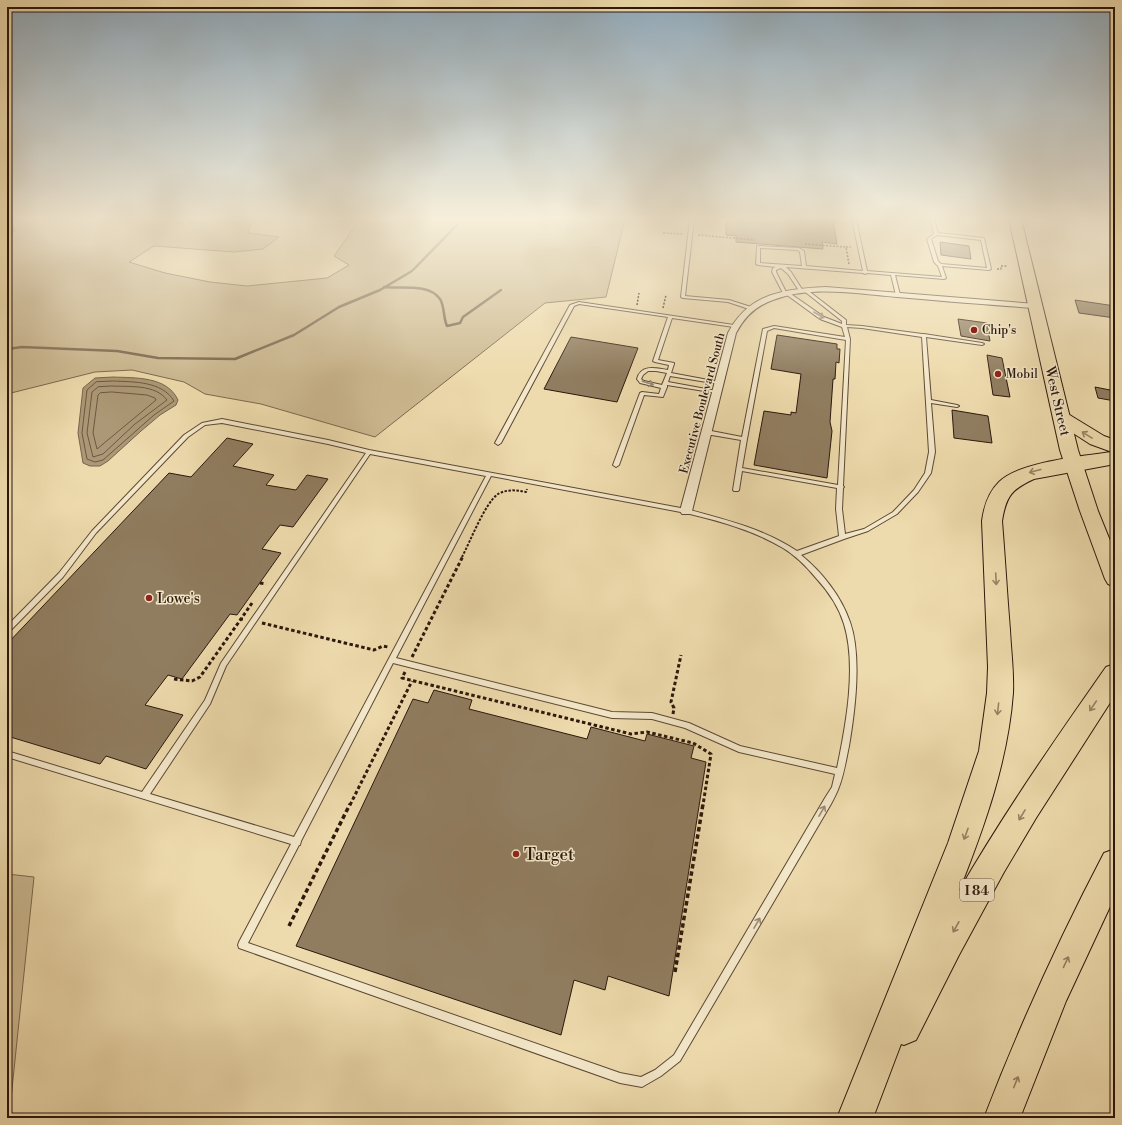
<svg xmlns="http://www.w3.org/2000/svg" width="1122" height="1125" font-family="'Libre Bodoni',serif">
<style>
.green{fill:#cdba92;stroke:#7c684f}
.water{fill:#ac9876;stroke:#78644c}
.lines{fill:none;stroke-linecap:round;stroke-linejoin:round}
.shore{stroke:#6c5841;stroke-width:1}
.stream{stroke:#78644c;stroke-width:2.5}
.building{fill:#907d60;stroke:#2b170c}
.lane-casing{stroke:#5c4834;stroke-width:2}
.street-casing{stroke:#5c4834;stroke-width:2}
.primary-casing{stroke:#2b170c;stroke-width:2}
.highway-casing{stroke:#2b170c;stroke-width:2}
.path-far3{stroke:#2b170c;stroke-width:1.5;stroke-dasharray:2 1.5;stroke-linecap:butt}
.path-far2{stroke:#2b170c;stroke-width:2;stroke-dasharray:2.5 1.5;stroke-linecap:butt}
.path-far1{stroke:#2b170c;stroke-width:3;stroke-dasharray:3.5 2.5;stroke-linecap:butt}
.path{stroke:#2b170c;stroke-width:3.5;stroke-dasharray:4.5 3;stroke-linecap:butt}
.lane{fill:#f4e8ca;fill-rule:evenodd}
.street{fill:#f4e8ca;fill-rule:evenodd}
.primary{fill:#eedbad;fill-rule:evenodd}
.highway{fill:#eedbad;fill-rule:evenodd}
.oneway{stroke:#9a8a74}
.oneway2{stroke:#968365}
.poi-dot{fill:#8f2418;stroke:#f4e8ca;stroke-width:1.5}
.labels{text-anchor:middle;stroke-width:3;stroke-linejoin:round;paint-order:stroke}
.far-poi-label{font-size:12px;fill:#2b170c;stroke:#f4e8ca;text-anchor:start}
.far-street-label{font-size:12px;fill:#2b170c;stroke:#f4e8ca}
.shield{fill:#f4e8ca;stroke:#675645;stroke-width:1}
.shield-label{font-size:13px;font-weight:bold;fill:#2b170c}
.street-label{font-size:14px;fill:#2b170c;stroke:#f4e8ca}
.poi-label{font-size:14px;fill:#2b170c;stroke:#f4e8ca;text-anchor:start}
.near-poi-label{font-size:17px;fill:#2b170c;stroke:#f4e8ca;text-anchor:start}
</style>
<rect width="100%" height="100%" fill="#eedbad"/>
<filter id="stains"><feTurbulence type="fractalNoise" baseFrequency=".005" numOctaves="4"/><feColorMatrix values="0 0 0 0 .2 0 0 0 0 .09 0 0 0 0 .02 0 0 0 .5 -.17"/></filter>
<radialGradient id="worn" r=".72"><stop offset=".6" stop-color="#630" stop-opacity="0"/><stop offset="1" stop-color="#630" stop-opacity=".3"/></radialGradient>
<g class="green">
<path d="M7,219H252L248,233L279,237L263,249L234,252L154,246L129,262L165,273L210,282L247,286L327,278L349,265L334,256L360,219H625L606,297L545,303L375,437L261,404L205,394L184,382L132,370L95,372L7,394Z"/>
<path d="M7,874L34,877L9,1118H7Z"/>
</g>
<path class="water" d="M113,377C135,378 167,376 178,400L176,405L160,415L141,431L108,461L100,466H90L83,463L78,433L83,388L95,378Z"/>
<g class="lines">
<g class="shore">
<path d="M113,381C134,382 162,381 174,401L154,415L103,460L95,462L87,459L82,433L87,390L96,382Z"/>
<path d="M112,386C130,387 155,384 167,400L135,424L103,454L93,457L87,433L92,392L98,387Z"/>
<path d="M112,392L147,395L155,398L156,400L97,449L93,433L98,395L100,393Z"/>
</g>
<g class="stream">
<path d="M7,237L14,230L11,219"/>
<path d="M384,287C400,289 429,283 440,299C445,307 443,318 447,326L460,323L463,317L501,290"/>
<path d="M7,349L22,347L117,351L158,358L235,359L294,335L339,307L380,290L412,271L459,223"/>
</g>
</g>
<g class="building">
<path d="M726,219H833L837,244L822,242L823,249L736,242V236L726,235Z"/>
<path d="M940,242L969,246L971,259L941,255Z"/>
<path d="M1075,300L1115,306V318L1079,313Z"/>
<path d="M958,319L987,323L990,341L961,336Z"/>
<path d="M777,335L837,344V349H840L839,363L836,362L835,379H833L830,422L832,431L827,478L754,465L764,411L791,415V412L796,413L801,374L771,369Z"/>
<path d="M571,337L638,348L617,402L544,389Z"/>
<path d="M987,355L1002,358L1010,397L993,395Z"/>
<path d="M1095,387L1115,391V401L1098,398Z"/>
<path d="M952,410L988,416L992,443L954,438Z"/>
<path d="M227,438L253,444L233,466L274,475L266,485L296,490L307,475L328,479L293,527L280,525L262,549L281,553L237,615L230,614L182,679L168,675L145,705L183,715L146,769L106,756L100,764L7,736V644L169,473L191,477Z"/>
<path d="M434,690L472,700L469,709L587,739L591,727L645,741L647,734L694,746L691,758L706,762L669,996L608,976L605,990L574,980L561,1035L296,946L413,699L428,703Z"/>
</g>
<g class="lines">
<g class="lane-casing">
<g id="lane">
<path d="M690,219H694L685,296L729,300L751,307V309H749L728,302L683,298L681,297Z"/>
<path d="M852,219H856L867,271L942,277L938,266L934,262L927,239L934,234L930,219H934L938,233L984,238L991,269L989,270L942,266L946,278L944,279L895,275L900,295L898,296L896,295L891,275L867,273L865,274L863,273L786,267L791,272L803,291L801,292H800L788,274L781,268L776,270V272L786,292H788L824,317L842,324V321L804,291V289H806L846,320V325L862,326L922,334H924L982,343L984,344L982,345L926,337L931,400L957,405L959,406L957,407L931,403L935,452L931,473L918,492L897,514L868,531L844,539L801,555C822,572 841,596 850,622C862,656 855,711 849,746C846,760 844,774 839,787C837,793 834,798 831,804L680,1061L661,1076L642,1087L620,1083L239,948L238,945L239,942L291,844L7,757V751L142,792L205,700L221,663L366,453L328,444L222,423L205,425L188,437L96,533L63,577L9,632L7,633V626L59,573L92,531L184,435L202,423L222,419L328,440L369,450L686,509C724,519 764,529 797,551L839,536L836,509L837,488L742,471L739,490L738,491H734L733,490L741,440L706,434L703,432L706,430L742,437L763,329L774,326L845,337L842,327L820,319L787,295H784L772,272L773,268L776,267L758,265L756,264L757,246L799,248L804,251L806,266L863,271ZM937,235L981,240L987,268L941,264L938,261L931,239ZM760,248L797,250L800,252L802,266L760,263ZM847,327L862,328L922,337L929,452L925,473L914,490L893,512L864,529L845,534L842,509L843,488L844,487L843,486L850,339ZM774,328L846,340L838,485L742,468L747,439L767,331ZM370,454L486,476L294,837L150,794L210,704L226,666ZM491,476L686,513C719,521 753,530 783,548C796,556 806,566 816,578C828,591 839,607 844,624C857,666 846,725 837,768L740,746L689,723L652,713L612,712L396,658ZM393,663L612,718L652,719L685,728L739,752L835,774L832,787L825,798L674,1055L655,1070L641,1077L620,1073L248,943L299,845H300L301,841Z"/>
<path d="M579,302L734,325L736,326L734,327L672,318L658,360L674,363V364L671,373L719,382L721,383L719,384L670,376L668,382L717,391L719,392L717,393L667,385V387L663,397L644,395L619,465L616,467L613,465L640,393L642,392L659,394L661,388L640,383L637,379C641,364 655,368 668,370L669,365L655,362L653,361L668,317L579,304L574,306L501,443L498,445L495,443L570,305ZM648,371H656L667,373L662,385L644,381L641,379L643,375Z"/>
</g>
</g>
<g class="street-casing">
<path id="street" d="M826,287L1036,304L1040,306L1036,308C990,305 943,301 897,297C857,294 812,285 773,300C756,306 745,316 736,333L692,511L690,514H682L680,511L728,333C749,293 784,289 826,287Z"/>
</g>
<g class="primary-casing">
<path id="primary" d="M1009,219H1021L1078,450L1098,511L1115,553V587L1108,584L1105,579L1080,511L1060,450Z"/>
</g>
<g class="highway-casing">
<g id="highway">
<path d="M1062,412L1068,414L1104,436L1115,440V464L1034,479C1012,489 1006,496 1002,521C1005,557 1007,594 1010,630C1011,651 1014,672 1013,693C1008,762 984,827 959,891C1004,813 1055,740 1106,667L1115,664V695L1036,818L1004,872L959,955L916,1040L904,1045L901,1044L873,1118H837L948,843L979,751L987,693L988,667L982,521C984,506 988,493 999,482C1018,462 1083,456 1112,452L1090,444L1056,422L1053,418L1056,414Z"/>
<path d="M1115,849V896L1066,1001L1020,1118H984C1019,1027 1059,939 1104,853Z"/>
</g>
</g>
<g class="path-far3">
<path d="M663,233L683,234"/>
<path d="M698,235L755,240"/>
<path d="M805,244L846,247"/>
<path d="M849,264L846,247H851"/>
<path d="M997,269H1001V266H1007"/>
<path d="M637,305L639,293"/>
<path d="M663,308L666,295"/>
</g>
<path class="path-far2" d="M462,557C470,542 485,503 498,494C507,489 517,490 526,492L527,489"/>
<g class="path-far1">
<path d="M260,583L266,584"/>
<path d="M243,619H241L252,603"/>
<path d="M262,623L374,650L383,646L388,647"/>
<path d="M412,657L463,556"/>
<path d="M405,672L402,678L631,734L647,732L693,743L711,754L703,805"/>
<path d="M174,679L192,681L200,677L241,619"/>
<path d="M673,714L674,708L671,702L681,655"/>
<path d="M350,805L412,681"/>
</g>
<g class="path">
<path d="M289,926L350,804"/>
<path d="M675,972L703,804"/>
</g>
<use href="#lane" class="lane"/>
<use href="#street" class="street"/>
<use href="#primary" class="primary"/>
<use href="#highway" class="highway"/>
</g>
<defs><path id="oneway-shaft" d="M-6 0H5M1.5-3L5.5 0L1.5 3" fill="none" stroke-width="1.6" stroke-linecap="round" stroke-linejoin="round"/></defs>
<g class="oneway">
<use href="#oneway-shaft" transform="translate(819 315) rotate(30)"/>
<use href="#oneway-shaft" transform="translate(648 383) rotate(18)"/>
<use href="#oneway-shaft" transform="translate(822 811) rotate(-60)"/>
<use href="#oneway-shaft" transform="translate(757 923) rotate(-60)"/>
</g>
<g class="oneway2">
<use href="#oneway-shaft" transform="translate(1087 435) rotate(-148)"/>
<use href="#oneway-shaft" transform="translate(1035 471) rotate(165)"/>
<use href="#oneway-shaft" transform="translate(996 579) rotate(87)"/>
<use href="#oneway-shaft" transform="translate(1093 706) rotate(124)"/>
<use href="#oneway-shaft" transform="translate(998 709) rotate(96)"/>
<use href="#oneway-shaft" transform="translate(1022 815) rotate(121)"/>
<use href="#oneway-shaft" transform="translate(966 834) rotate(110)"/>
<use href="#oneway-shaft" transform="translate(956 927) rotate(119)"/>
<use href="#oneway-shaft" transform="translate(1066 962) rotate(-65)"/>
<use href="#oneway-shaft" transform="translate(1016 1082) rotate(-68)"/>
</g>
<linearGradient id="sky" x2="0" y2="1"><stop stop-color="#90a9ba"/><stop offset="0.58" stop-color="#f7efda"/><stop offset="1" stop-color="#f7efda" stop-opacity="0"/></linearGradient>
<rect width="1122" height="377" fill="url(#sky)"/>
<g class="poi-dot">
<circle cx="974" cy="330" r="4"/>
<circle cx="998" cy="374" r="4"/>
<circle cx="149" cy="598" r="4"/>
<circle cx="516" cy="854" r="4"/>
</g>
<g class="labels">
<g class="far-poi-label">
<text x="982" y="334">Chip's</text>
<text x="1006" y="378">Mobil</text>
</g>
<g class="far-street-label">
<text transform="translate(702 403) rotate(-75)" y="4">Executive Boulevard South</text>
</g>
<rect class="shield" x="960" y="879" width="34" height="22" rx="3"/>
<g class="shield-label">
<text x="977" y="895">I 84</text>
</g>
<g class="street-label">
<text transform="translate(1058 401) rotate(77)" y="5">West Street</text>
</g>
<g class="poi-label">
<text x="157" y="603">Lowe's</text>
</g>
<g class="near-poi-label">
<text x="524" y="860">Target</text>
</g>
</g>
<rect width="1122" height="1125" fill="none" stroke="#eedbad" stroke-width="24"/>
<rect x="8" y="8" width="1106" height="1109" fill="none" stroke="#2b170c" stroke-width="2"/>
<rect x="12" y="12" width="1098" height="1101" fill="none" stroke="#2b170c"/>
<rect width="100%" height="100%" filter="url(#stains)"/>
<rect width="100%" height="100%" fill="url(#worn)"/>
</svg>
